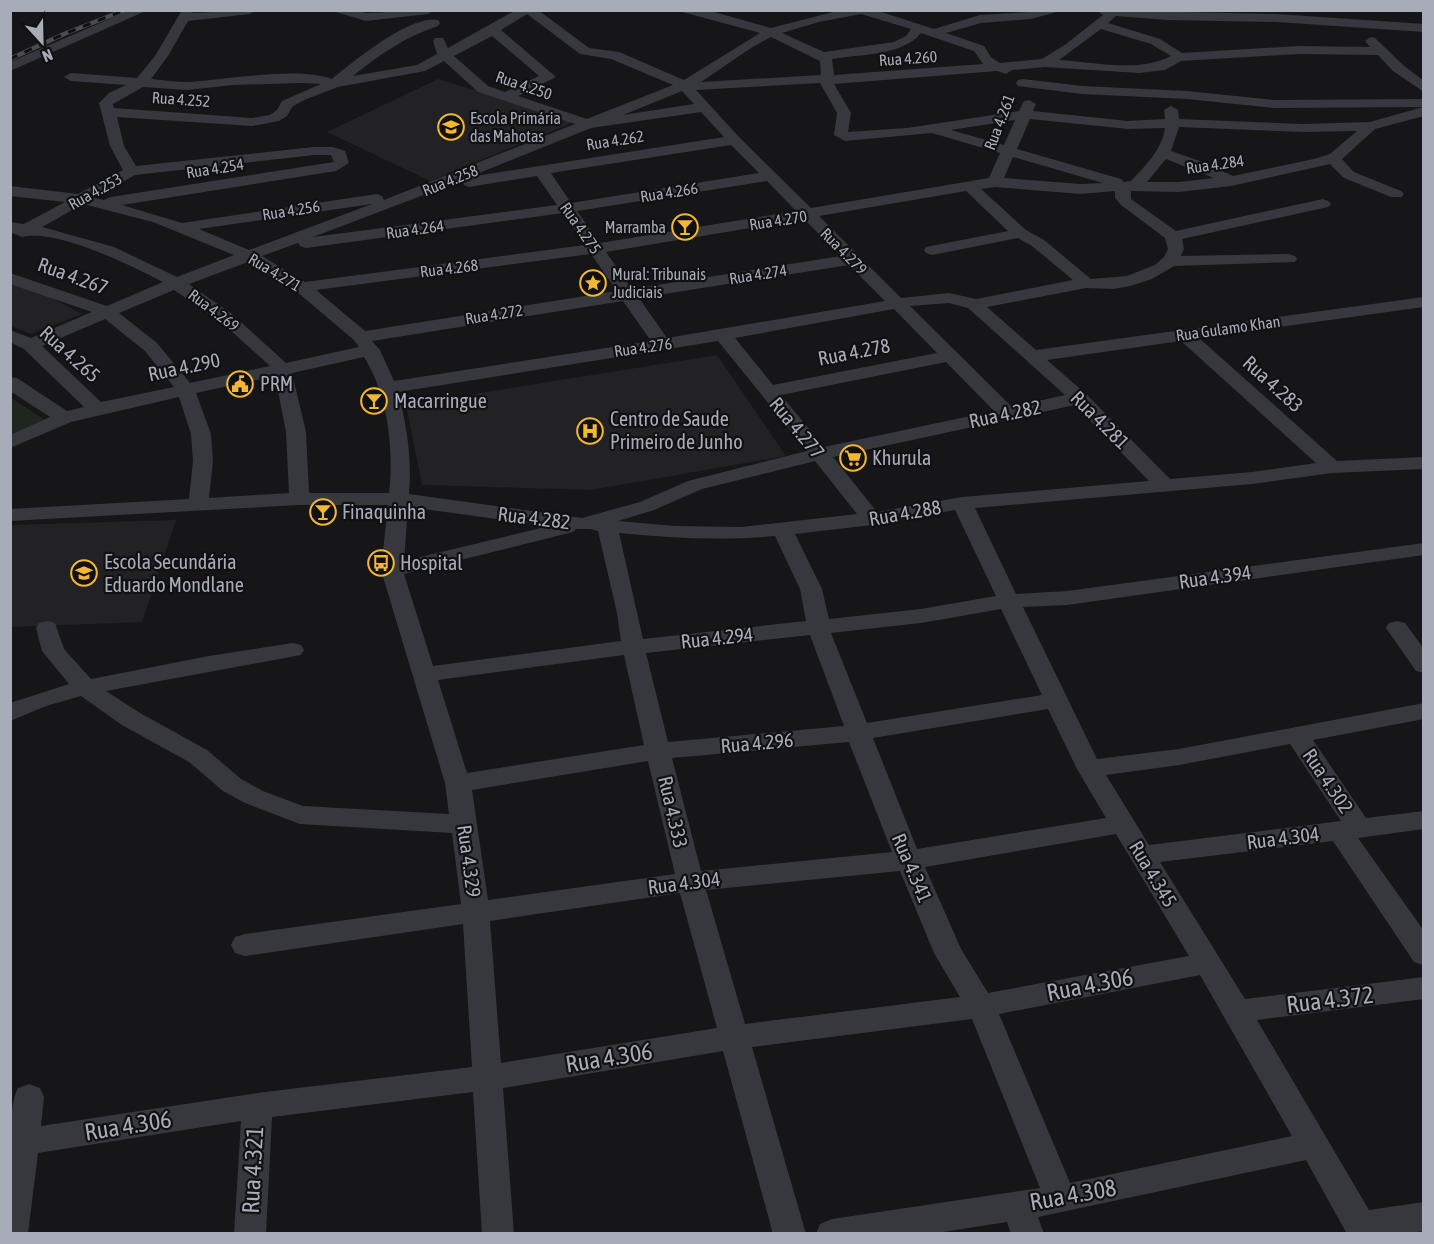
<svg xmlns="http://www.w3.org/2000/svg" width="1434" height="1244" font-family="'Asap Condensed',sans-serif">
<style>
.built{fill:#222225}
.green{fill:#1e261f}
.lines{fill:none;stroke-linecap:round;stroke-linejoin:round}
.minor{fill:#37383d;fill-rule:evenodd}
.rail-casing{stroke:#4a4c52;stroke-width:4.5}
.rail{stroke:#111113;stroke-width:3;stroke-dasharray:8;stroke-linecap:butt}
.labels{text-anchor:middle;stroke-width:4.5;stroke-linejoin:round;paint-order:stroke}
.far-street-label{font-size:16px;fill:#a8acb8;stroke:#111113}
.far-poi-label{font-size:16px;fill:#a8acb8;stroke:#111113;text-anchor:start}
.street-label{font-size:20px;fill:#a8acb8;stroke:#111113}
.poi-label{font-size:20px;fill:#a8acb8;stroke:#111113;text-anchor:start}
.near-street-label{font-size:24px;fill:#a8acb8;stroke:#111113}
</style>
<rect width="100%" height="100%" fill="#161618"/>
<g class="built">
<path d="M438,79L577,121L430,181L327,132Z"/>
<path d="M10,283L46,295L82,314L31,334L11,326Z"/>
<path d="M717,355L786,456L591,490L422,485L406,405Z"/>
<path d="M176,520L142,622L11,627L10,525Z"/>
</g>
<path class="green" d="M11,398L47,421L11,437Z"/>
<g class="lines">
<g class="minor">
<path d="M130,10H148L10,71V62Z"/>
<path d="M182,10H194L192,13L256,10L250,14L188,21L168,56L151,79C163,80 176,82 188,82C227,80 297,66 332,79C353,62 411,14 438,20L440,23L438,26C405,37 380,54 353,76L417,65L437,54L433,41L435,38H443L448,48L516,10H538L589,48L619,52L684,80L760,33L675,10H707L771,28L841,10H875L934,29L980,15L1064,10L1031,19L981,23L946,33L984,46L991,57L1000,63L1042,59L1066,44L1103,15L1096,10L1277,14L1424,24V32L1277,22L1167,20L1116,16L1108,23L1160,39L1182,53L1299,46L1370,47L1365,41L1371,37L1375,38L1403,65L1424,81V92L1393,71L1378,55L1299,54L1181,61L1165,70L1139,73L1045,67L1012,70L1006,74L997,71L834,84L851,113L848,132L907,128L1019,111L1024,101L1029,100L1036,104L1033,111L1128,121L1165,119L1164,110L1171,106L1178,110L1179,119L1303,124L1370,122L1423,107L1274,108L1187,99L1082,94L1018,86L1016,83L1018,80L1023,79L1082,86L1187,91L1274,100L1424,99V116L1375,129L1342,159L1354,172L1401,191L1404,194L1401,197H1391L1344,178L1330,164L1231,186L1179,192L1131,191V199L1176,231L1323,199L1328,201L1331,204L1328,207L1182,239L1184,249L1181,256L1289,254L1295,256L1297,259L1295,262L1174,266L1152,279L1130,286L1113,289L1086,288L987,307L1036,350L1424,297V307L1199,338L1337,461L1424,457V469L1332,473L1252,484L975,508L1016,594L1067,591L1424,543V555L1067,605L1023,607L1097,759L1179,749L1424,703V719L1313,740L1366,818L1424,811V829L1358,838L1424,931V965L1414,962L1333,841L1160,862L1245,999L1424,977V999L1257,1020L1369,1210L1424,1202V1231L1405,1234H1347L1306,1160L1038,1217L1044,1234H1011L1007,1222L930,1234H816L820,1224L832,1219L1040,1188L972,1019L752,1047L806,1234H773L723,1051L503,1088L514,1234H482L473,1092L272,1117L266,1234H234L241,1121L38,1153L28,1234H10C10,1198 4,1117 18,1088L29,1084L40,1088L44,1097L41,1126L257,1093L472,1067L463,924L245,956L235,953L231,945L235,937L245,934L461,904L452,833L300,824L245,803L223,791L189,762L122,725L81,696L46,706L10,721V703L69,684L42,651L36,628L39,623L47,621L55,623L64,649L91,679L209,656L293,643L301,645L304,650L301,655L106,691L140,713L207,750L241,779L263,791L303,806L449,814L445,783L381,570L388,505H299L10,521V509L189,499L193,461L191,434L179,397L71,422L10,448V435L50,417L10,391V377L17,378L67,411L84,407L24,349L10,342V330L31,338L92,312L10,284V273L107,306L163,282C132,266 56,228 22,237L10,232V222L24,224L65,202L10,196V186L78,194L123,170L110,146L99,103L109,93L126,85L71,81L64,77L71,73L137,78L155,56ZM527,14L580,54L611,59L673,85L587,119L518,96L556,77L501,30ZM861,14L911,29L906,36L894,42L824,52L782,33L819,22ZM1101,29L1151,44L1171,56C1139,73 1094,62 1059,60ZM921,33L974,51L983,64L834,75L832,59C860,54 903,56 921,33ZM492,36L539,76L505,92L488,86L454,56ZM771,37L820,61L821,75L701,82L751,48ZM444,61L478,92L575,124L384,200L382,196L377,194L182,223L122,205L336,171L349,163L345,151L333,147H314L136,166L124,146L117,117L252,126L279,121L287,116L292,107L304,100L338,87L425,71ZM302,83L321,84L282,101L277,110L270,115L252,118L114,108L113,104L143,87L187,90L233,85ZM820,83L837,113L834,135L845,141L932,133L1000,153L989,178L811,208L739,137L696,90ZM682,91L694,104L623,115ZM701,112L724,137L469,177L591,128ZM1030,119L1128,129L1165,128C1162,150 1145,166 1131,181L1124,182L1121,179L1017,149ZM1015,120L1004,145L951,130ZM1179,127L1303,132L1357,131L1330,154L1314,159L1233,176L1200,161L1171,151ZM731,145L759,173L571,203L551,173ZM314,155H331L334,162L111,197L104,200L94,198L135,175ZM1013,157L1103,183L1081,184L1004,178ZM1166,159L1214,178L1179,182H1147ZM537,176L557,205L313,237L463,180L464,185L469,187ZM767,181L796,211L600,243L577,211ZM995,187L1081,194L1115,191V198L1121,205L1165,238L1168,249L1164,257L1155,265L1127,276L1091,279L1044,240L1026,230L981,189ZM966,191L1008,231L926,247L924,250L926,253L932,255L1018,238L1032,246L1073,280L976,299L949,293L901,298L819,216ZM83,204L153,222L234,255L177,277L114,247L42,227ZM372,204L249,250L199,229ZM563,213L585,245L305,282L262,256L298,243L300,246L306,248ZM804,219L841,256L632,289L606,252ZM591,254L617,291L365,331L316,290ZM248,262L296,291L354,340L359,347L286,363L232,314L189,284ZM849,265L885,301L667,338L639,298ZM174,290L220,321L270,366L190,383L157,343L119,313ZM623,301L651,341L394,381L380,350L372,341ZM949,303L968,308L1065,395L1012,407L910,306ZM894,309L937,353L773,385L735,338ZM105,319L145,351L174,387L101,402L42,346ZM718,341L807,451L688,481L640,502L582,518L409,494C412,459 407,426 398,392ZM1181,341L1316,463L1252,472L1170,479L1086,394L1047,360ZM364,357C388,395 394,449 389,493H309L306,432L292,373ZM946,362L994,411L824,447L781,395ZM275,376L286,432L289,493L209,498L213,461L211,434L196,393ZM1075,405L1149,481L962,497L877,512L833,457ZM815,461L857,514L741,527L675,526L618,521L654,510L702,489ZM408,507L549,526L404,561ZM955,510L996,596L921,609L829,619L822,589L795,534L872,525ZM576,529H590L598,531L617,613L621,641L433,666L404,574L573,532ZM619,533C671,538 723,541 775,536L800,589L806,621L643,639ZM1001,609L1042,695L867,723L831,633L921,623ZM810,635L844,726L668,742L646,653ZM624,655L644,745L467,773L438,680ZM1048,709L1077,769L1106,818L917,849L873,738ZM849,742L892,852L701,871L672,758ZM1290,744L1341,821L1149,845L1106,775L1179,765ZM648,761L675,874L488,900L472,790ZM1116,834L1189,956L988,993L961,949L925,867ZM900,871L934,953L960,997L745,1024L706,890ZM680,893L717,1028L501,1063L490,921ZM1200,975L1292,1136L1070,1183L999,1014Z"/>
<path d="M329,10H354L366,13L434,10L428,14L366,21Z"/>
<path d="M1397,621L1405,623L1424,649V673L1416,671L1386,628L1389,623Z"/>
</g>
<g class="rail-casing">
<path id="rail" d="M10,59L64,34L125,10"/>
</g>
<use href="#rail" class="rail"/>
</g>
<defs>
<g id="school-ring" transform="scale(1.35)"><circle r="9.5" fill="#111113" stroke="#f4b732" stroke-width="1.5"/><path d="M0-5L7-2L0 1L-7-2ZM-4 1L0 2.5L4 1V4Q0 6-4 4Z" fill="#f4b732"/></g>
<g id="bar-ring" transform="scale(1.35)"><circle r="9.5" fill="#111113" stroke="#f4b732" stroke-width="1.5"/><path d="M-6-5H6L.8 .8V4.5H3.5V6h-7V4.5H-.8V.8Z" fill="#f4b732"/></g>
<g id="sight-ring" transform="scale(1.35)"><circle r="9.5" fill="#111113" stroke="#f4b732" stroke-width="1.5"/><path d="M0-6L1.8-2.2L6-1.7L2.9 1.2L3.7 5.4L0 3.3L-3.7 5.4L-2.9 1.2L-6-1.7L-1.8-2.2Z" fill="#f4b732"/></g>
<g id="civic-ring" transform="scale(1.35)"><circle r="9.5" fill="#111113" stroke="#f4b732" stroke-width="1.5"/><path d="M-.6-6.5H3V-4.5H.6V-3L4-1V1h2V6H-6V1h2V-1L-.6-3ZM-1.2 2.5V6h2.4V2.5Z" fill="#f4b732"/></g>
<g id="hospital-ring" transform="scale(1.35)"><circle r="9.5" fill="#111113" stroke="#f4b732" stroke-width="1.5"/><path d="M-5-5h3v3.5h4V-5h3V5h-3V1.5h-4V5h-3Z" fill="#f4b732"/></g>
<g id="supermarket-ring" transform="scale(1.35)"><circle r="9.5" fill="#111113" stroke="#f4b732" stroke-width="1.5"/><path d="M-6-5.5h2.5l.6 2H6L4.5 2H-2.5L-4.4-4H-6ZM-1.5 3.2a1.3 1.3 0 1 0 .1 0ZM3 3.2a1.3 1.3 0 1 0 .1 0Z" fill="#f4b732"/></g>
<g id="bus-ring" transform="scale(1.35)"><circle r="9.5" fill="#111113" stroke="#f4b732" stroke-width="1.5"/><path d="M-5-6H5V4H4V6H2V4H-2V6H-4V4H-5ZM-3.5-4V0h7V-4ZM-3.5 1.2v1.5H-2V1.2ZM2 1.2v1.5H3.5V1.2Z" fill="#f4b732"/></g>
</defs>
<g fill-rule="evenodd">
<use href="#school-ring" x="451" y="127"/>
<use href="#bar-ring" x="685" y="227"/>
<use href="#sight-ring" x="593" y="283"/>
<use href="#civic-ring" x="240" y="384"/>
<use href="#bar-ring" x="374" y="401"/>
<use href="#hospital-ring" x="590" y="431"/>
<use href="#supermarket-ring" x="853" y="458"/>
<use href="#bar-ring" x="323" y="512"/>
<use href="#bus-ring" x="381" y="563"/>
<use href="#school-ring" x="84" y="573"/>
</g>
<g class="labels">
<g class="far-street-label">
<text transform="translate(908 58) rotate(-4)" y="6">Rua 4.260</text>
<text transform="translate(524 85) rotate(19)" y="6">Rua 4.250</text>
<text transform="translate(181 99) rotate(4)" y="6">Rua 4.252</text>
<text transform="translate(999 122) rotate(-69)" y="6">Rua 4.261</text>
<text transform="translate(615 140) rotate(-9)" y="6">Rua 4.262</text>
<text transform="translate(1215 164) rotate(-8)" y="6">Rua 4.284</text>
<text transform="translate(215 168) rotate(-9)" y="6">Rua 4.254</text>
<text transform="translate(450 180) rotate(-22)" y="6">Rua 4.258</text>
<text transform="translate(95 191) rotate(-29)" y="6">Rua 4.253</text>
<text transform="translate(669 192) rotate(-9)" y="6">Rua 4.266</text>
<text transform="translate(291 210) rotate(-9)" y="6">Rua 4.256</text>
<text transform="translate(778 220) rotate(-9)" y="6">Rua 4.270</text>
<text transform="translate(581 228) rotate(55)" y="6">Rua 4.275</text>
<text transform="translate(415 229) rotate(-8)" y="6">Rua 4.264</text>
<text transform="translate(844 251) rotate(45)" y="6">Rua 4.279</text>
<text transform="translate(449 268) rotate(-7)" y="6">Rua 4.268</text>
<text transform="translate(275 272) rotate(31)" y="6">Rua 4.271</text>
<text transform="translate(758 274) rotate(-9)" y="6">Rua 4.274</text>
<text transform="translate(214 310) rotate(37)" y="6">Rua 4.269</text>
<text transform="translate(494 314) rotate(-9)" y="6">Rua 4.272</text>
<text transform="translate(1228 328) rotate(-8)" y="6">Rua Gulamo Khan</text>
<text transform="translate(643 347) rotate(-8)" y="6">Rua 4.276</text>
</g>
<g class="far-poi-label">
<text x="470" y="124">Escola Primária<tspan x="470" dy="18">das Mahotas</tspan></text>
<text x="666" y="233" text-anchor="end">Marramba</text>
<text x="612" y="280">Mural: Tribunais<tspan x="612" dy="18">Judiciais</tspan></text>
</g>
<g class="street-label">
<text transform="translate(73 276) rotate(20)" y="7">Rua 4.267</text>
<text transform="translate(854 352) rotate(-11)" y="7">Rua 4.278</text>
<text transform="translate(70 354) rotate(42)" y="7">Rua 4.265</text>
<text transform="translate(184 367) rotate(-12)" y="7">Rua 4.290</text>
<text transform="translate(1273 384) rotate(42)" y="7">Rua 4.283</text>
<text transform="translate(1005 414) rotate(-12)" y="7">Rua 4.282</text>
<text transform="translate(1100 420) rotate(45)" y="7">Rua 4.281</text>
<text transform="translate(797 428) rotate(50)" y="7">Rua 4.277</text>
<text transform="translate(905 513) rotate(-10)" y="7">Rua 4.288</text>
<text transform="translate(534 518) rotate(7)" y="7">Rua 4.282</text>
<text transform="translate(1215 577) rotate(-8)" y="7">Rua 4.394</text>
<text transform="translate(717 638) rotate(-6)" y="7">Rua 4.294</text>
<text transform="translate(757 743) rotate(-5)" y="7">Rua 4.296</text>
<text transform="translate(1328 781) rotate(56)" y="7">Rua 4.302</text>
<text transform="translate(673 812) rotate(77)" y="7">Rua 4.333</text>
<text transform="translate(1283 838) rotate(-7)" y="7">Rua 4.304</text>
<text transform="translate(469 861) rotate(82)" y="7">Rua 4.329</text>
<text transform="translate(912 868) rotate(67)" y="7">Rua 4.341</text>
<text transform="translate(1153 874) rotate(59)" y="7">Rua 4.345</text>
<text transform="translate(684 883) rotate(-7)" y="7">Rua 4.304</text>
</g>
<g class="poi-label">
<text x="260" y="391">PRM</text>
<text x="394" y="408">Macarringue</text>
<text x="610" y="426">Centro de Saude<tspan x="610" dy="23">Primeiro de Junho</tspan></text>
<text x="872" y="465">Khurula</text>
<text x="342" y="519">Finaquinha</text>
<text x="104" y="569">Escola Secundária<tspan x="104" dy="23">Eduardo Mondlane</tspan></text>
<text x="400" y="570">Hospital</text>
</g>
<g class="near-street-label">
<text transform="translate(1090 985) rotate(-11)" y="8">Rua 4.306</text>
<text transform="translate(1330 1000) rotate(-7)" y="8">Rua 4.372</text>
<text transform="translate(609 1058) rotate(-9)" y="8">Rua 4.306</text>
<text transform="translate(128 1126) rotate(-9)" y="8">Rua 4.306</text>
<text transform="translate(253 1170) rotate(-87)" y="8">Rua 4.321</text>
<text transform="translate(1073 1195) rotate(-10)" y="8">Rua 4.308</text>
</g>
</g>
<rect width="1434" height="1244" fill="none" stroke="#a8acb8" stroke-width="24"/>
<g transform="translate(42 42) rotate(158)" stroke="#111113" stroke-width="4.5" paint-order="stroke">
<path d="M0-4.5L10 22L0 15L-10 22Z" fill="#a8acb8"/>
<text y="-9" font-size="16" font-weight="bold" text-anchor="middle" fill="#a8acb8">N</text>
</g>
</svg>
